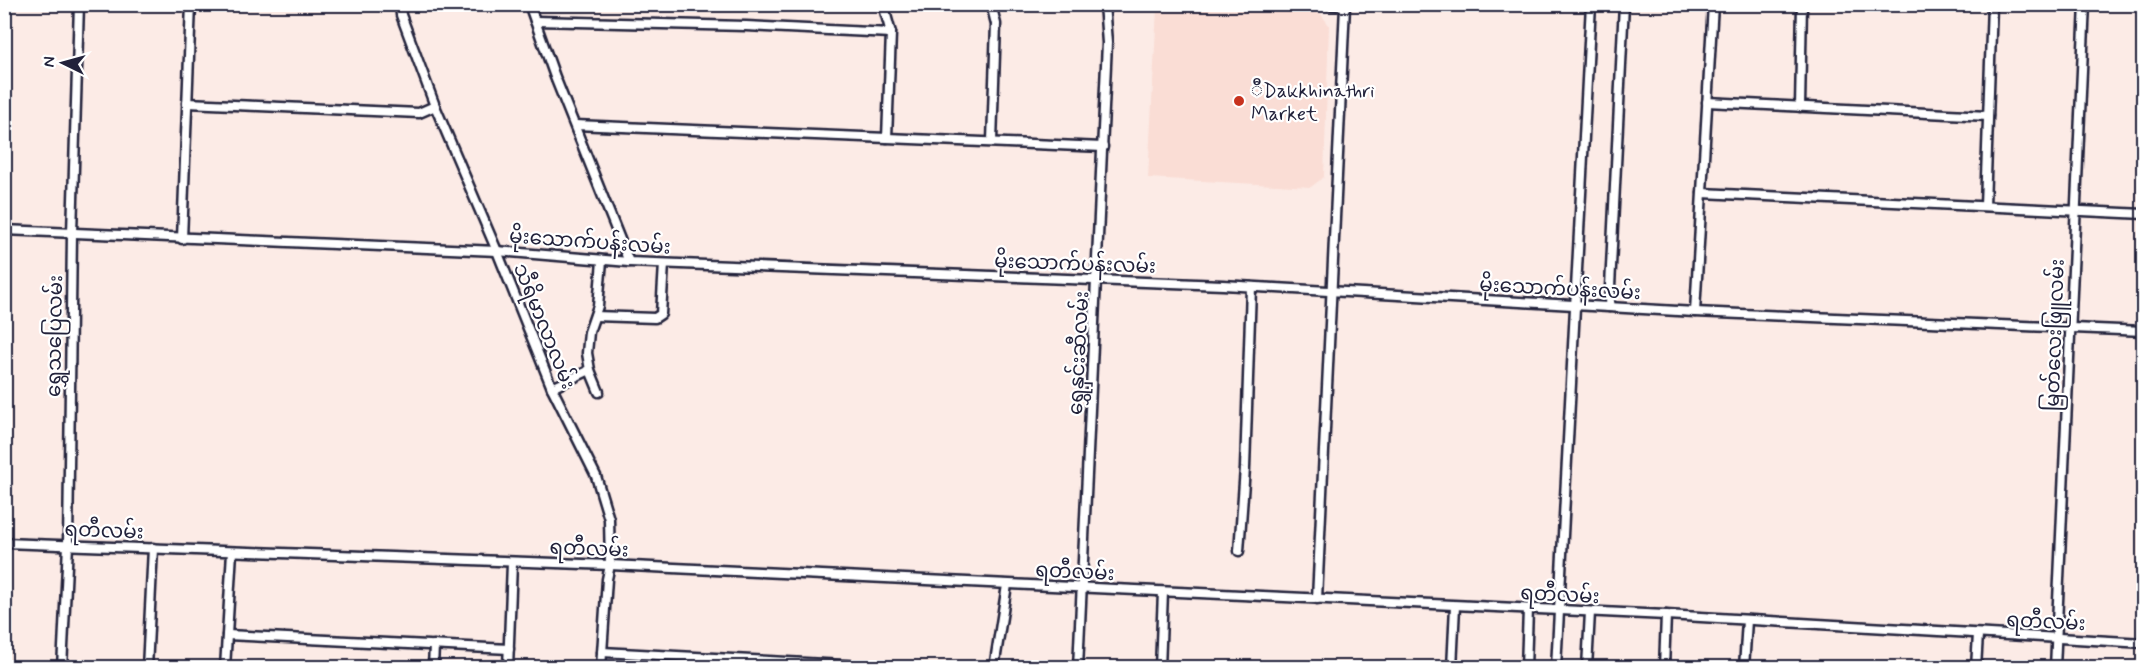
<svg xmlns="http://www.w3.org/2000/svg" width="2148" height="672" font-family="Mynerve,'Noto Sans Myanmar',sans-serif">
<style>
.built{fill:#faddd5}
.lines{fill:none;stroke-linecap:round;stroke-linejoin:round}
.minor-casing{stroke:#22223b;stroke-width:13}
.minor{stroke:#fff;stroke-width:8}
.poi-dot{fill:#c8321e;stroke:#fff;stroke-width:2}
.labels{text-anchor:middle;stroke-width:4.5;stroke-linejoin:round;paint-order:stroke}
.poi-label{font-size:20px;fill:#22223b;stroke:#fff;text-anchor:start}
.street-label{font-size:20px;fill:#22223b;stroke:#fff}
</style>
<rect width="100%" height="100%" fill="#fcebe6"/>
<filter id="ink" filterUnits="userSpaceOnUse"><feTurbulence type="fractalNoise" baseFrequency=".0167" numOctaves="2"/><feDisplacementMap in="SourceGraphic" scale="12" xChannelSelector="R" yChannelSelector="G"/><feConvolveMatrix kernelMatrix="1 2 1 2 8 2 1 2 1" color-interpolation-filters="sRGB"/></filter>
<g filter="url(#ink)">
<path class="built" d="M1157,7L1320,13L1329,25L1324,177L1311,187L1148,178Z"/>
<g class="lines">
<g class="minor-casing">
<g id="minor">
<path d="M400,4L401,15L435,106L497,251L552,388L596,476L609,519L610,565L607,579L601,668"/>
<path d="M529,4L555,77L629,262"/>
<path d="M991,4L996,24L992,141"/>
<path d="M1317,4L1345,6L1317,599"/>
<path d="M535,21L746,26L891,33"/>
<path d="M1707,102L1988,116"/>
<path d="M187,103L419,113L435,106"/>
<path d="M1800,107L1802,4"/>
<path d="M575,125L887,138L891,33L883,4"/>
<path d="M887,138L1103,147"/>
<path d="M1702,193L2144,214"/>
<path d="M1985,206L1992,4"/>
<path d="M4,230L497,251L629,262L1223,285L1695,312L2144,331"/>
<path d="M182,239L191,4"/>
<path d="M1609,307L1624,4"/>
<path d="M1695,312L1713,4"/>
<path d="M595,316L655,318L661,314L664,264"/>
<path d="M552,388L590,370"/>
<path d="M599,392L590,370L587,353L589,332L598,306L602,261"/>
<path d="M4,543L610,565L1666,615L2144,643"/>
<path d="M1239,551L1245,468L1251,287"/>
<path d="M227,635L509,649"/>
<path d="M602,652L900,668"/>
<path d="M62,668L68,545L72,233L79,4"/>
<path d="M147,668L153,548"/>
<path d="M225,668L232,552"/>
<path d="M433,668L434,645"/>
<path d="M508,668L512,563"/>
<path d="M994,668L1007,585"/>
<path d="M1078,668L1107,43L1104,4"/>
<path d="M1160,668L1163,592"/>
<path d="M1452,668L1455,606"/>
<path d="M1526,668L1528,609"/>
<path d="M1556,668L1591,4"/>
<path d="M1587,668L1590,612"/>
<path d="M1664,668L1666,615"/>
<path d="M1744,668L1747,620"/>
<path d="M1976,668L1978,634"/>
<path d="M2055,668L2085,4"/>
</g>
</g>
<use href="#minor" class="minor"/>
</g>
</g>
<circle class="poi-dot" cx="1239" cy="101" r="6"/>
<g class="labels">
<g class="poi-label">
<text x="1251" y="97">ီDakkhinathri<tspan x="1251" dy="23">Market</tspan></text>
</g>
<g class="street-label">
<text transform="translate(590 241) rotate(4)" y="7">မိုးသောက်ပန်းလမ်း</text>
<text transform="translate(1075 263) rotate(2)" y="7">မိုးသောက်ပန်းလမ်း</text>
<text transform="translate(1560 288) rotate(3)" y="7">မိုးသောက်ပန်းလမ်း</text>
<text transform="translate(545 326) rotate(68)" y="7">သီရိမာလာလမ်း</text>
<text transform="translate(2054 335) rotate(-88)" y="7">မြတ်လေးဖြူလမ်း</text>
<text transform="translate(54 336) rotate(-89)" y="7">ရွှေသပြေလမ်း</text>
<text transform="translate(1078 353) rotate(-87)" y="7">ရွှေနှင်းဆီလမ်း</text>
<text transform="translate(104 530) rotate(2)" y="7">ရတီလမ်း</text>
<text transform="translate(589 548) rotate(2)" y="7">ရတီလမ်း</text>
<text transform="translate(1075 571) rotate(3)" y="7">ရတီလမ်း</text>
<text transform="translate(1560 594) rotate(3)" y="7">ရတီလမ်း</text>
<text transform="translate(2046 621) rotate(3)" y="7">ရတီလမ်း</text>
</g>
</g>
<rect width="2148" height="672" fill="none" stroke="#fff" stroke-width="24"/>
<rect x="12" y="12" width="2124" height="648" fill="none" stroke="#22223b" stroke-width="2" filter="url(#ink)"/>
<g transform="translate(63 63) rotate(275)" stroke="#ffffff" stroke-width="4.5" paint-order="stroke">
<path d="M0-4.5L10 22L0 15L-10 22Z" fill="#22223b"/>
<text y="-9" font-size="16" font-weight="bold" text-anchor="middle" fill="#22223b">N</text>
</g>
</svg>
